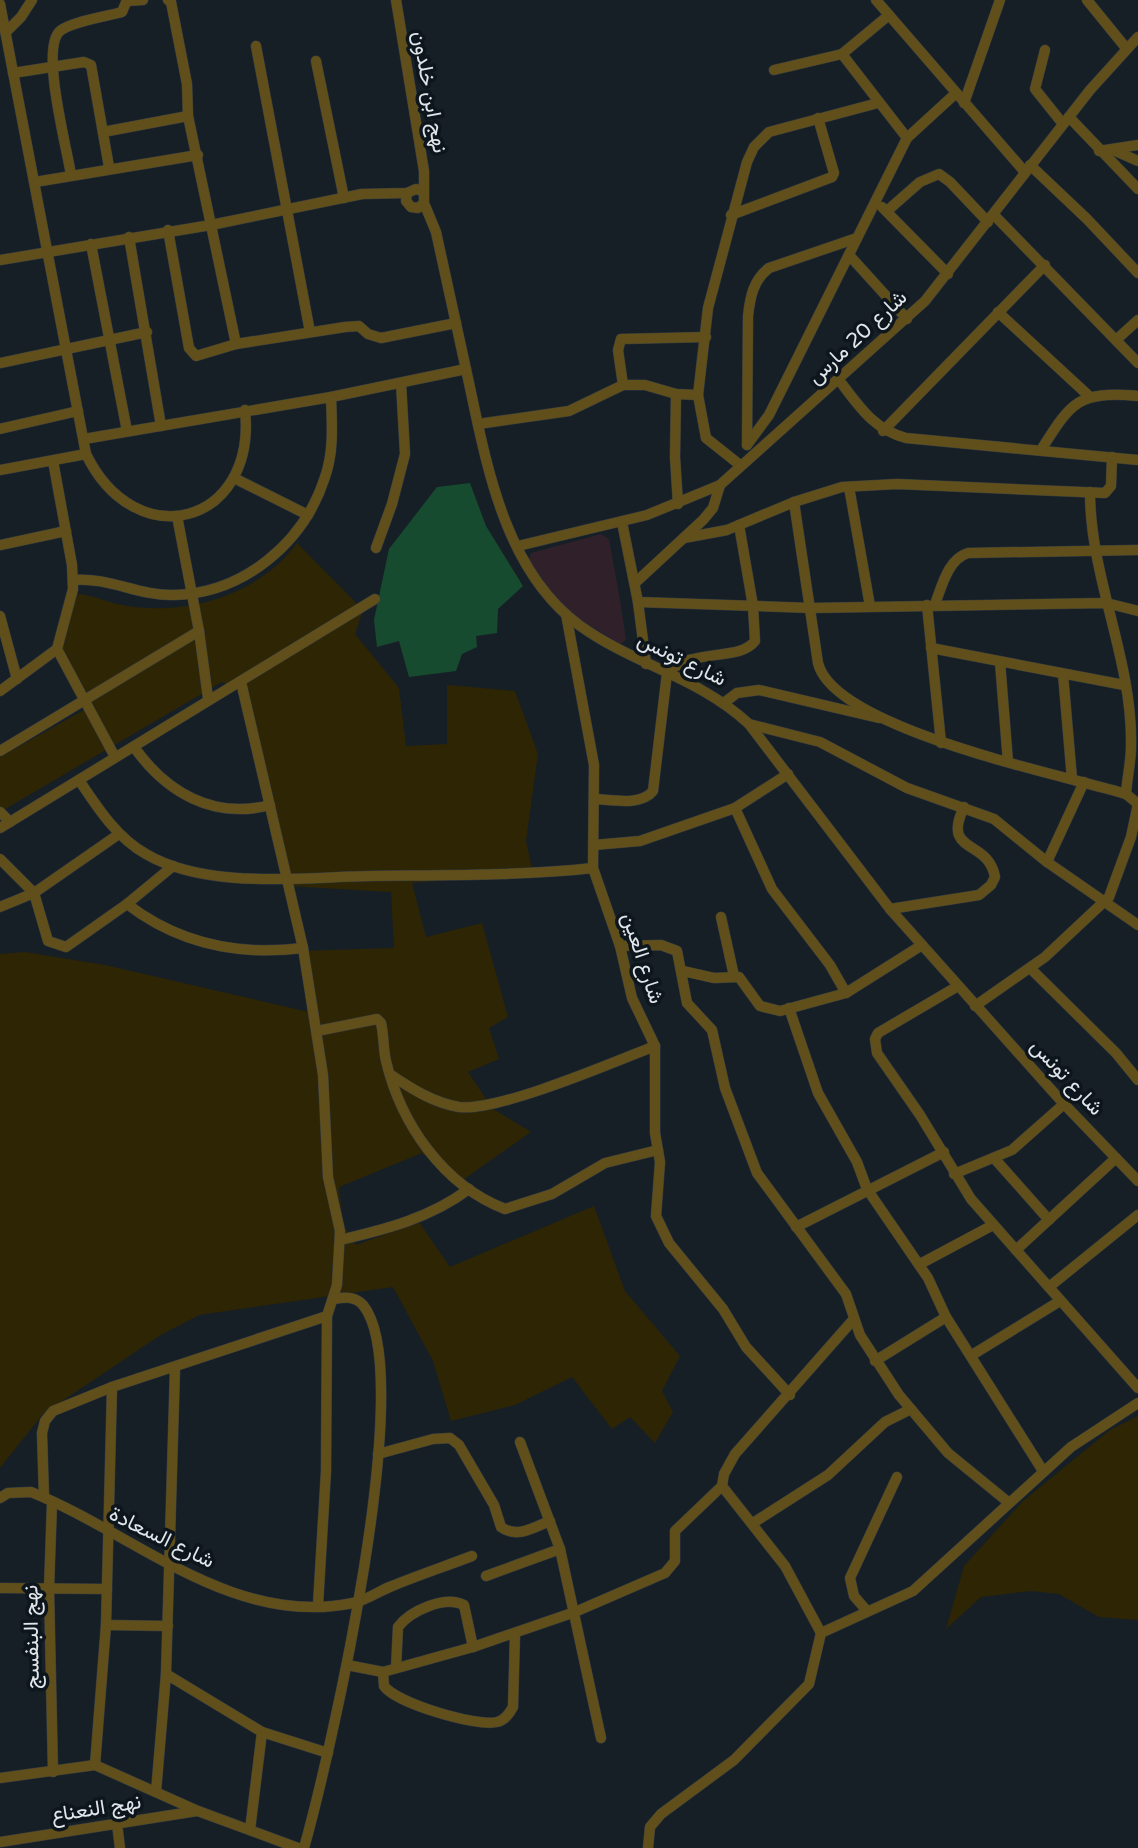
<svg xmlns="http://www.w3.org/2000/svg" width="1138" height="1848" font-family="'Varela Round',Vazirmatn,sans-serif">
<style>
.education{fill:#30202a}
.green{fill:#174b2f}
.sand{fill:#2d2504}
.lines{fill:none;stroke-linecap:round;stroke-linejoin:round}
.minor-casing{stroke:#333b42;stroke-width:11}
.minor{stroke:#604f1a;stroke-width:10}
.labels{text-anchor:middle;stroke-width:7;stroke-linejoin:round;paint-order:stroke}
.street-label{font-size:21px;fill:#e1e6eb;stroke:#0e161d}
</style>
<rect width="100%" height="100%" fill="#171f26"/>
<path class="education" d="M601,534L609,539L620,600L626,640L620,644L575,616L554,596L529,560L531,553Z"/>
<path class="green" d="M470,483L486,526L523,586L498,609L497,633L476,636L477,647L462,654L456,671L409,677L399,641L377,647L374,620L389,549L437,487Z"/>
<g class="sand">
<path d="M297,543L363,610L355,634L399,688L406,746L447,744V685L515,691L538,754L526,841L533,873L412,883L426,937L482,923L508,1017L489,1028L499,1059L468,1072L493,1109L531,1132L457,1184L422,1153L339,1187L343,1225L356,1245L419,1222L450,1267L594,1206L625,1291L680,1356L662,1391L673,1412L655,1443L630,1417L612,1429L572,1377L515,1405L451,1421L433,1361L393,1287L199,1315L159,1336L43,1414L0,1468V954L25,952L105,965L313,1013L300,951L394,948L391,892L287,886L246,692L222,682L0,812V757L91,706V699L60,647L75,594C92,594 105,602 122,605C185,617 258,596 297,543Z"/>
<path d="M1138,1416V1620L1099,1617L1059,1594L1030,1591L981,1597L946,1629L964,1566L1023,1501L1110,1430Z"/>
</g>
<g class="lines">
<g class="minor-casing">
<g id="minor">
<path d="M168,0L171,2L187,84L188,116L236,344"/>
<path d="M396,0L424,171V203L436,232C447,282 458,333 469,383C487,467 505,570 579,625C636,666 697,676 749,724L890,909L1064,1104L1138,1181"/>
<path d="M876,0L1024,171"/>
<path d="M1087,0L1126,48"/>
<path d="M127,1L143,0"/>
<path d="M0,4L86,454C136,557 257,525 245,410"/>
<path d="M7,31L21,17L32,0"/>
<path d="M256,46L310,332"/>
<path d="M1045,50L1035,89L1063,124"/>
<path d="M842,54L907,138"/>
<path d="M316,61L344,198"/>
<path d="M774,70L842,54L889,15"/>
<path d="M13,73L84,62L91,65L109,167"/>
<path d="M964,103L1000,0"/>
<path d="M1069,117L1138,189"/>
<path d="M103,132L188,116"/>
<path d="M1113,150L1138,161"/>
<path d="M1099,151L1138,145"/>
<path d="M1030,165L1087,219L1138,273"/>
<path d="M71,175C67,148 40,48 60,31C70,22 108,16 122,12L127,0"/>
<path d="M35,182L198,155"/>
<path d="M407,193L406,201L411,207L418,208L424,203"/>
<path d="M882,207L948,274"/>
<path d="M887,211L920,182L939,174L950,182L988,222"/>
<path d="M731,215L832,177L834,173L818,118"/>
<path d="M994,215L1138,363"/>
<path d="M168,230L189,348L196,356L236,344L345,327L359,326L368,334L381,338L456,323"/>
<path d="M129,237L161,426"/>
<path d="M91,244L127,431"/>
<path d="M849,255L907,319"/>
<path d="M0,260L211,225L362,194L407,193L416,189L422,191"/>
<path d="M998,312L1089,396"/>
<path d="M1116,340L1138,320"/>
<path d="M0,363L147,332"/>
<path d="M839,380C859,406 873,429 906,438L1138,460"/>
<path d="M623,385L618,350L621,339L706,337"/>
<path d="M676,394L675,457L678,504"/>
<path d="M478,424L569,411L623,385H645L676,394L698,395"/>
<path d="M0,429L78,411"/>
<path d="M883,431L1045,265"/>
<path d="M84,439L331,397L466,369"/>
<path d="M747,445L769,415L907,138L955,94"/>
<path d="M747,445L748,316C750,298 753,280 769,268L857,238"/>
<path d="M1041,450C1072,401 1078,391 1138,396"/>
<path d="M740,465L706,438L698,395L708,308L747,162L754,147L769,132L878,103"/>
<path d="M0,470L86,454"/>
<path d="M234,478L308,515"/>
<path d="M849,487L870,606"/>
<path d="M1090,492C1090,578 1133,660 1131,746C1131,762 1127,778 1126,794"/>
<path d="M794,502L818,663C834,729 1063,775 1126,794L1138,804"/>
<path d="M177,516L199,631L208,698"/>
<path d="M622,522L638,602L811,608L1106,603L1138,611"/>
<path d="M684,538L727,530L794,502L842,487L897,484L1105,493L1111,486L1112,457"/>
<path d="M0,545L66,531"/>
<path d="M518,546L647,515L720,485L925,301L1090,90L1138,37"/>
<path d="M376,548L392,504L405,454L401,383"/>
<path d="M74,580C109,577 139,596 174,595C244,593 304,543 325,477C334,452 332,424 331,397"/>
<path d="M635,583L703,520L713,508L720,485"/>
<path d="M638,602L646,664"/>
<path d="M935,604C942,586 948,559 968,553L1138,550"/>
<path d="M927,605L941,743"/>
<path d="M566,614L594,765L593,868L620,946L632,998L655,1046V1133L660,1162L656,1216L669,1243L723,1309L746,1347L790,1395"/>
<path d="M0,616L17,679"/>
<path d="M931,648L1124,685"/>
<path d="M57,649L115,757"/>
<path d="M1000,662L1008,762"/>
<path d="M1063,674L1072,779"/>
<path d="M241,682L303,948L323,1075L328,1177L340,1231L337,1285L327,1316L326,1471L318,1605"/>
<path d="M0,691L57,649L73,589L72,565L53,461"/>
<path d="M725,702L737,693L759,690L879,718"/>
<path d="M749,724L820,742L907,788L994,819L1047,862L1138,925"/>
<path d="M134,747C166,792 213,820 270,805"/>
<path d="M0,751L199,631"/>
<path d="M79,780C97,807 117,838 146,854C207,890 303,877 371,876C445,875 519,876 593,868"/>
<path d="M595,799C613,800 641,806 653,791L667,673C693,647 739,662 755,641L753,606L739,525"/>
<path d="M735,808L772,889L830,965L846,993"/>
<path d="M0,812L10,822"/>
<path d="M0,828L375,599"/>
<path d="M594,845L640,841L735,808L788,774"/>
<path d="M0,859L34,893L48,941L66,947L127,904L173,866"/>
<path d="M1047,862L1084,782"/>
<path d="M127,904C179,944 239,956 303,948"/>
<path d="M0,907L34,893L119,834"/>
<path d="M890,909L979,895L991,885L995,877C988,838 941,855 964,807"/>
<path d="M721,917L734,976"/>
<path d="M620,946L661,945L677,951L687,1003L712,1030L725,1088L757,1173L846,1294L860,1335L899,1395L948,1453L1008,1502"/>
<path d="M1030,968L1116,1053L1138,1080"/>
<path d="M683,971L714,978L739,977L760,1006L780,1011L846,993L922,945"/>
<path d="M958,986L878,1033L875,1039L877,1053L920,1115L971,1199L1138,1388"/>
<path d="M975,1006L1045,957L1109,897L1131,837L1138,804"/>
<path d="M789,1008L818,1093L857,1162L867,1189L928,1278L946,1317L1043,1471"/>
<path d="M317,1031L377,1019L381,1023C384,1035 383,1048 386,1061C401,1124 443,1185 505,1209L552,1194L605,1163L658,1150"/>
<path d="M391,1075C412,1089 434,1103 459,1107C498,1112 614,1062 655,1046"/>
<path d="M994,1158L1049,1220"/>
<path d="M954,1174L1012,1150L1064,1104"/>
<path d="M796,1227L944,1152"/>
<path d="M340,1240C387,1229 430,1218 469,1189"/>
<path d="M1016,1250L1116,1158"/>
<path d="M920,1264L993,1225"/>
<path d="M1049,1287L1138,1215"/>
<path d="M972,1355L1060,1301"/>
<path d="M875,1361L946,1317"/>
<path d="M520,1442L560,1549L601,1738"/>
<path d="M378,1454L433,1439L450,1438L459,1445L494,1505L501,1527C517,1539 534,1527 550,1521"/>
<path d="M722,1486L785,1566L821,1633"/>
<path d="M44,1497L42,1433L45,1421L53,1411L112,1387L327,1316"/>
<path d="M0,1498L8,1493L31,1492C134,1533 232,1628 353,1603C367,1600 379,1591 392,1586C419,1575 446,1566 472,1556"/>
<path d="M52,1503L49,1589L53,1772"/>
<path d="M753,1523L828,1475L885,1422L911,1409"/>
<path d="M486,1576L560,1549"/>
<path d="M0,1588L107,1589"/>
<path d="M867,1611L854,1596L850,1578L897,1477"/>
<path d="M106,1625L168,1626"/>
<path d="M347,1665L383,1672L473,1647L575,1612L665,1573L675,1561V1531L722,1486L724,1474L735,1454L853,1320"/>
<path d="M396,1668L398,1627C410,1611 445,1595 464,1605L473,1647"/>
<path d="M383,1672L384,1686C396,1703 476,1727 497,1722C505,1720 509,1714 513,1707L515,1634"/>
<path d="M166,1674L262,1732L328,1753"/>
<path d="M95,1765L106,1625L112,1387"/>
<path d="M0,1778L95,1765L198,1811L298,1848"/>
<path d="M156,1792L166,1674L175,1368"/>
<path d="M117,1824L120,1848"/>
<path d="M250,1830L262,1732"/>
<path d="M0,1842L197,1811"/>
<path d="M304,1848C329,1759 419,1373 363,1305C355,1296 344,1297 334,1299"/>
<path d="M648,1848L650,1827L661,1814L734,1760L809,1684L821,1633L913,1591L1071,1447L1138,1403"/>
</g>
</g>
<use href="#minor" class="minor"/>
</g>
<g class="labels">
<g class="street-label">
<text transform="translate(430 92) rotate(80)" y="7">نهج ابن خلدون</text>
<text transform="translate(857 337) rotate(-43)" y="7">شارع 20 مارس</text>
<text transform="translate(682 659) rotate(26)" y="7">شارع تونس</text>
<text transform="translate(643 958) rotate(72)" y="7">شارع العين</text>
<text transform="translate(1067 1077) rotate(47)" y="7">شارع تونس</text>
<text transform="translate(162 1537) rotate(26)" y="7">شارع السعادة</text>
<text transform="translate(31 1637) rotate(-91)" y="7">نهج البنفسج</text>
<text transform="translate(96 1808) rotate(-9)" y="7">نهج النعناع</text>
</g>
</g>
</svg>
